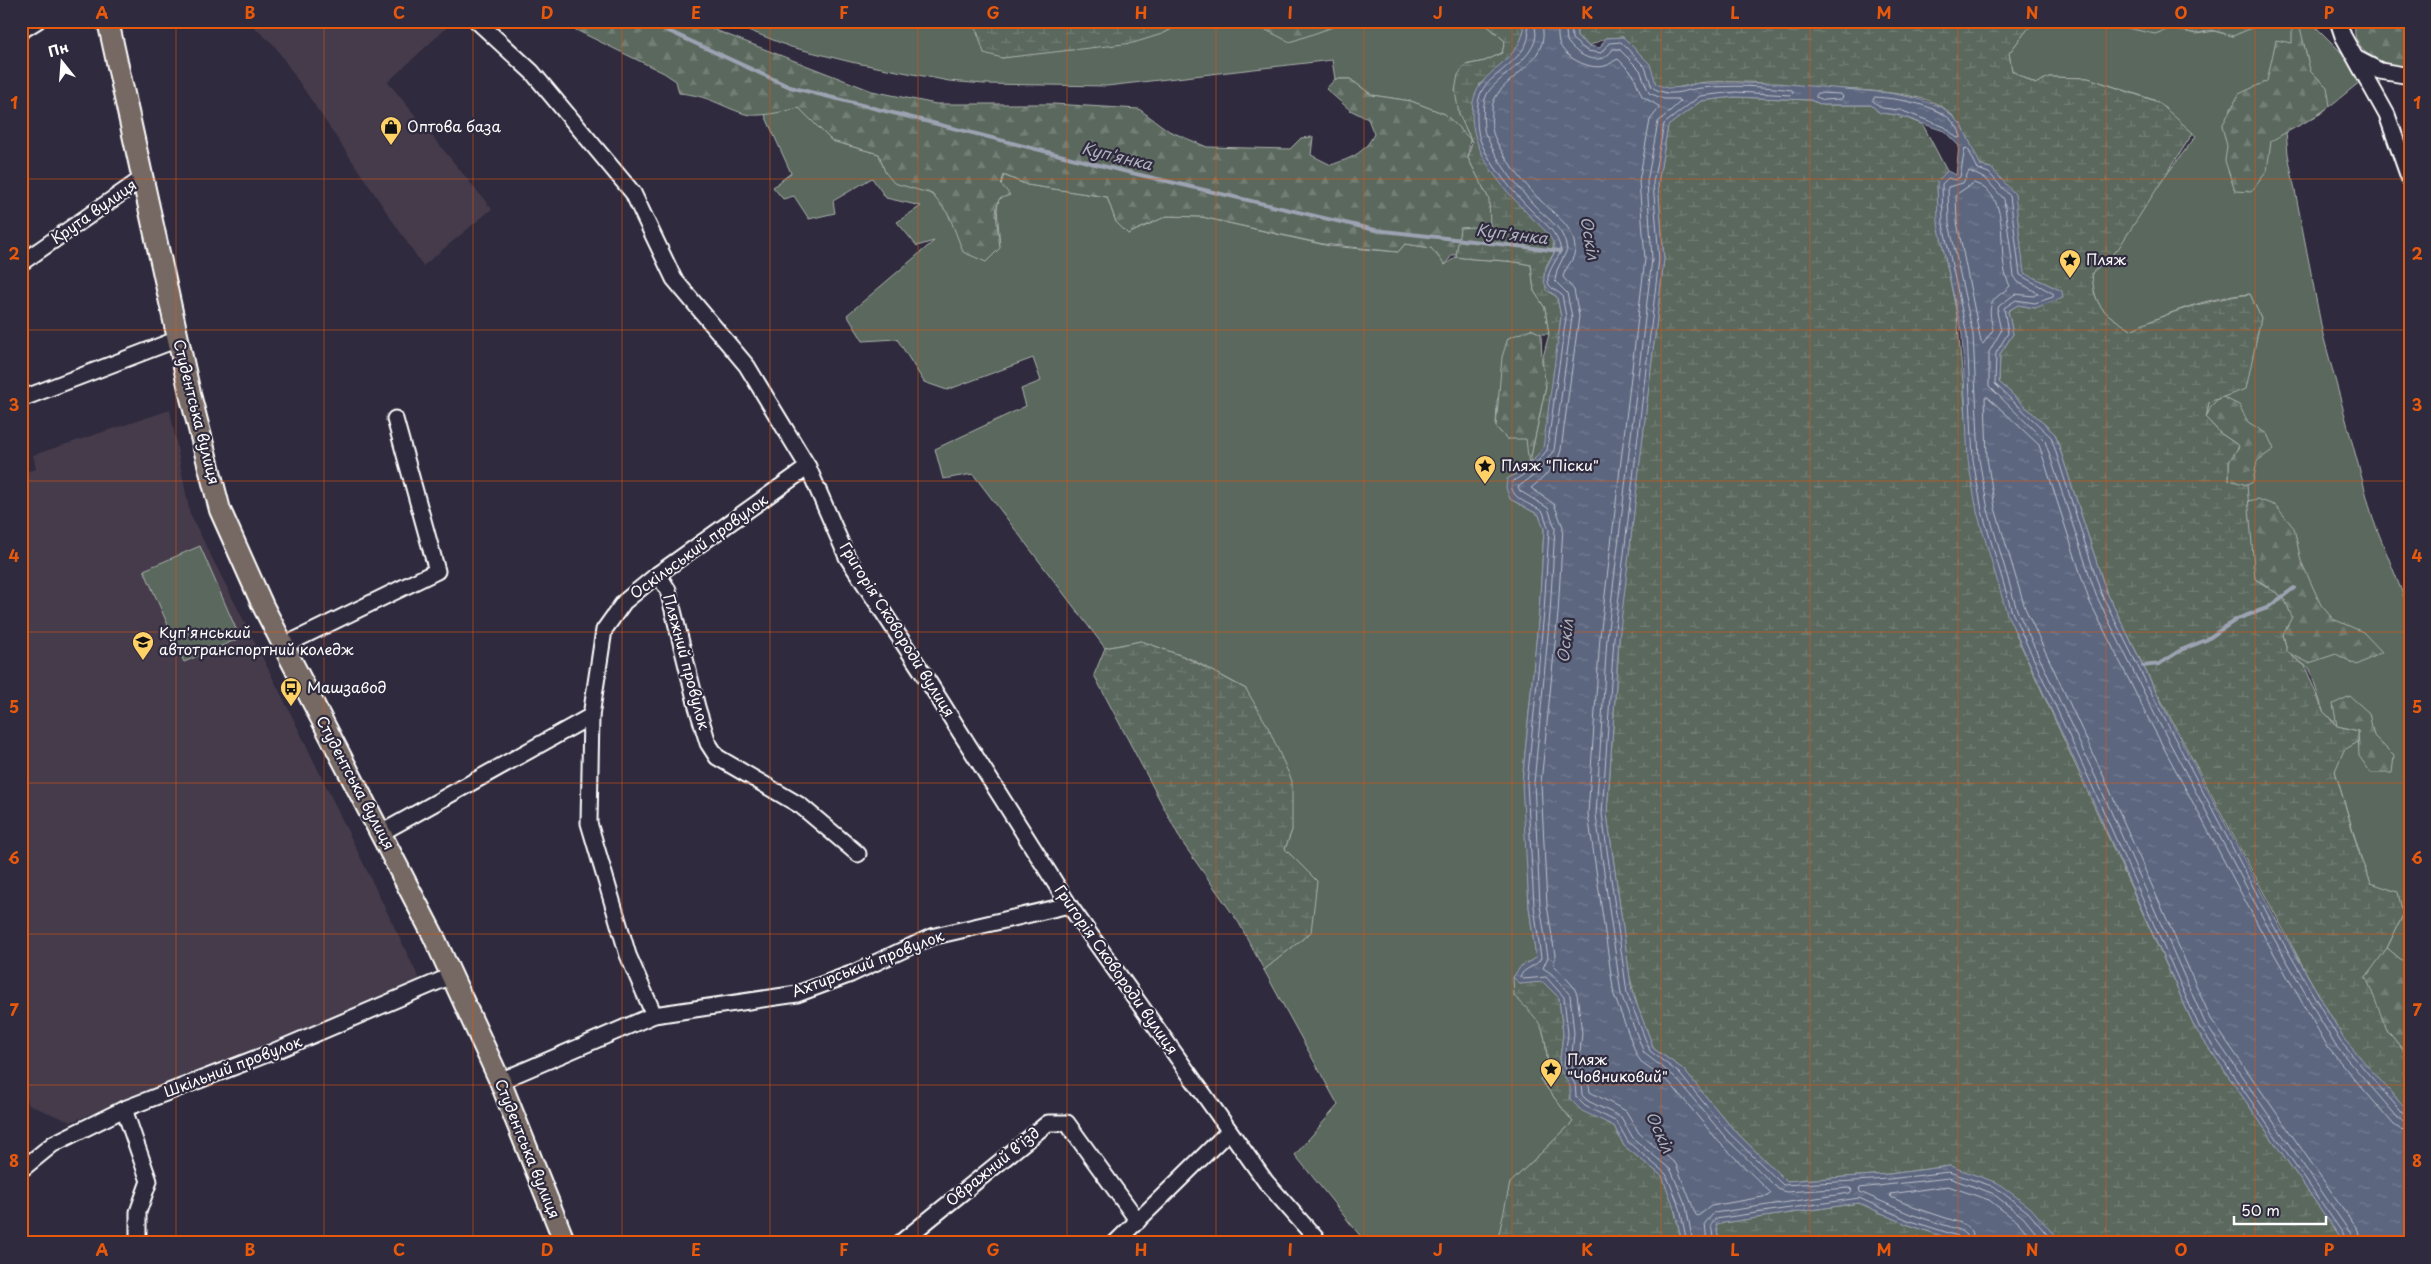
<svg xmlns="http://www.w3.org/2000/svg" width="2431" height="1264" font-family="'Playpen Sans',sans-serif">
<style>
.built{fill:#443a4b}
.grass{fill:#5a675d;stroke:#acb3ae}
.forest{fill:url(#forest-firs);stroke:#acb3ae}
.wetland{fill:url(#wetland-marsh);stroke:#acb3ae}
.water{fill:url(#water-ripples);stroke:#9da3b2}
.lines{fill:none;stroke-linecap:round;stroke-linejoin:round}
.shore{stroke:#bec2cc;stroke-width:1}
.stream{stroke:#9da3b2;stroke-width:4}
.minor-casing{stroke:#fff;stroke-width:19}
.major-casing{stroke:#fff;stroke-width:24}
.minor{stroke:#2f2a3d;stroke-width:15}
.major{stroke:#766964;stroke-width:20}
.grid{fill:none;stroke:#e8590c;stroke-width:1;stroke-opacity:0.55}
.labels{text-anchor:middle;stroke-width:4.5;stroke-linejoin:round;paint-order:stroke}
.poi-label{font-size:15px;fill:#fff;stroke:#2f2a3d;text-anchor:start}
.street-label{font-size:15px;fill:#fff;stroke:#2f2a3d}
.water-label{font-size:16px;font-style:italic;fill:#aeb2bf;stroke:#2f2a3d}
.neatline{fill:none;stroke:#e8590c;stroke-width:2}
.grid-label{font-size:16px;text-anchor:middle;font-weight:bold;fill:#e8590c}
</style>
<defs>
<pattern id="forest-firs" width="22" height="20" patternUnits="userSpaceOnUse" patternTransform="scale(1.25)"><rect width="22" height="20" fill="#5a675d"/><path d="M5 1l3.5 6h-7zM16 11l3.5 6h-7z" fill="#737e75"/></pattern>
<pattern id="wetland-marsh" width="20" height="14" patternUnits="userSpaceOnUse" patternTransform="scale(1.25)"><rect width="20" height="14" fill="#5a675d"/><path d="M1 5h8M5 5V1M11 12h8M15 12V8" fill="none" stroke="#737e75"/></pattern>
<pattern id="water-ripples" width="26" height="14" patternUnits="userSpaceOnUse" patternTransform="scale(1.25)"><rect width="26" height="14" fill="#5c667f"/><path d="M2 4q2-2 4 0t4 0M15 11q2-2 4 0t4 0" fill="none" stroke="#747d92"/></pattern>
</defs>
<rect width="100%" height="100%" fill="#2f2a3d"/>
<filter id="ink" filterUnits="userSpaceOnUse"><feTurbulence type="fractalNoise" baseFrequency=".02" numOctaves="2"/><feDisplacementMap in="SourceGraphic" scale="10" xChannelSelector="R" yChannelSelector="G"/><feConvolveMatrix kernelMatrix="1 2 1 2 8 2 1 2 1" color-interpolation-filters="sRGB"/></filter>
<g filter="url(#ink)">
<g class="built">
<path d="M247,21H454L388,82L492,209L423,266L274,45Z"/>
<path d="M170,410L190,514L293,718L421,982L71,1122L29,1105L21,1089V605L28,598L21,575V473L36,469L33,455Z"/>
</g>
<g class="grass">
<path d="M725,21H974L978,36L1002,58L1162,34L1187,21H1258L1262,28H1328L1350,21H1482L1505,41L1502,53L1485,61L1465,65L1459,114L1472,142L1445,114L1411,101L1372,95L1350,79H1335L1332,60L1107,86L984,84L949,81L851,62L791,47Z"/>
<path d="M2034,21H2109L2172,28L2196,34L2214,31L2233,36L2246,21H2310L2366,77L2320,114L2286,132L2288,154L2323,335L2373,519L2410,612V967L2387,948L2403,915L2371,883L2363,864L2335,771L2334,722L2323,711L2310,669L2287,652L2206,418L2209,402L2261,318L2250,294C2209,297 2169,312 2131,330C2103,312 2094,308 2092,273L2196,136L2154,100L2088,78L2049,77L2036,84L2012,71L2009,53Z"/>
<path d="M799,108L832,141L879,154L884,169C908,182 942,192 951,221L1000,247L997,208L1003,175L1027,185L1107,197L1116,222L1128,234L1167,216L1202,217L1329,246L1398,252L1405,244L1432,248L1445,265L1456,257C1482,261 1507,259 1531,265L1534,291L1545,308L1549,334H1541L1531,329L1522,333L1497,401L1496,427L1507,439L1534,435L1532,462L1508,479L1510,499L1539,515L1544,529L1539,612L1523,773L1529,907L1536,958L1521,966L1515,996L1539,1019L1545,1039L1548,1068L1540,1079L1573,1122L1510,1183L1503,1243H1366L1295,1155L1338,1105L1264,970L1311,932L1285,849L1292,830L1246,689L1191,659L1141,641L1105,648L973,474L943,479L935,449L1026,406L1021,389L1041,381L1033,358L947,390L924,382L897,339L863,341L847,315L934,241L917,246L897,222L921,206L886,198L872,178L833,201L835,213L809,219L794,196L783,199L773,187L791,173L764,113Z"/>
<path d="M200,546L240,638L184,662L144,570Z"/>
</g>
<g class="forest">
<path d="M564,21H692L872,91L936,104H1053L1139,109L1169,131L1207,147L1290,149L1301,138L1313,137L1311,155L1331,165C1351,158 1364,154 1374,134L1368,119L1350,110L1326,89L1335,79H1350L1372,95L1411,101L1445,114L1470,139L1468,158L1491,203L1493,252L1452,255L1445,265L1431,248L1405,244L1398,252L1323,244L1202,217L1167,216L1128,234L1116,222L1107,197L1027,185L1004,175L1001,184L1010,195L999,199L996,213L1000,248L986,262L963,252L949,215L932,194L894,183L885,172L879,154L832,141L799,108C785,111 759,118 745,114C718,105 710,96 679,93L676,81L664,73L574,29Z"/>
<path d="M1258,21H1350L1290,42L1262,28Z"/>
<path d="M2292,21L2299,23L2310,70L2327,87L2330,106C2312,120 2291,129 2271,141L2267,171L2251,192L2235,191L2225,161L2227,146L2222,126L2239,94L2267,81L2276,40L2292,43Z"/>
<path d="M2356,21H2410V70C2386,64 2347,55 2356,21Z"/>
<path d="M1531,329L1541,334L1542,361L1546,386L1529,466L1526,439H1507L1496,427L1502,357L1508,338Z"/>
<path d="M2221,396L2239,405L2248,422L2267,434L2274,449L2257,461L2253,482L2243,487L2229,480V462L2239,446L2220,433L2206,418L2211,406Z"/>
<path d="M2258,499L2276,506L2294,528L2301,561L2321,605L2333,619L2363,632L2382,652L2357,665L2336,654L2309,663L2287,652L2282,629L2269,587L2255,579L2243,502Z"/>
<path d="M2350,696L2369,713L2374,736L2394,756L2392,773H2371L2359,756L2358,731L2337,726L2333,704Z"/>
<path d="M2300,905L2380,942L2410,967V1059L2387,1030Z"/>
</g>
<g class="wetland">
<path d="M974,21H1187L1162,34L1133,43L1002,58L984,53Z"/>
<path d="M1482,21H1518L1524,29C1520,54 1497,69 1479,85L1552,234L1554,253L1546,266V290L1557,297L1561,317L1544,450L1529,466L1546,386L1542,361L1549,334L1545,308L1534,291L1531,265C1507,259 1482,261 1456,257L1460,228L1490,226L1489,199L1468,158L1472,142L1459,114L1455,91L1458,75L1465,65L1485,61L1502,53L1505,41Z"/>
<path d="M1576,21H2034L2009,53L2012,71L2035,84L2049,77L2088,78L2158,102L2193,133L2118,249L2092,273C2094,308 2103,312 2131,330C2171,311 2207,300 2250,294L2261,318L2246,389L2209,402L2206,418L2220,433L2239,446L2229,462V480L2247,485L2255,579L2284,598L2292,617L2283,634L2287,652L2305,666L2323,711L2337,726L2358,731V742L2344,750L2335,771L2361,859L2371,883L2398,892L2403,915L2387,948L2366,977L2387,1030L2410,1059V1138L2344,1039L2307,974L2153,685L2106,591L2055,434L1999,382L2000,354L2013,334L2008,311L2018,305L2035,308L2062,291L2024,273L1991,168L1978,165C1971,143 1963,122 1944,108C1921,91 1853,90 1824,88C1785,85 1746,80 1706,82C1696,83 1686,86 1676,88L1669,125L1701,101L1734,97L1810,100L1823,105H1871L1880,113L1898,115L1901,119L1902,116L1923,125L1947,171L1937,186L1941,236L1957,315L1971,474L2014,630L2195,1028L2344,1243H2056L1950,1166L1889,1174L1786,1181L1733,1129L1683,1069L1654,1049L1638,1008L1630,978L1607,814L1620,627L1664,259L1658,183L1668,126L1623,37L1606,38L1589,46L1577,36Z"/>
<path d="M2095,21H2248L2252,28L2233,36L2211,30L2196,34L2172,28L2155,34Z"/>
<path d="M1141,641L1185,657L1246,689L1267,725L1292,781V830L1285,849L1317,881L1311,932L1264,970L1239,923L1182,842L1094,675L1105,648Z"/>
<path d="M1513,977L1520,984L1543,981L1559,998L1563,1034L1559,1068L1571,1086L1570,1099L1614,1126L1624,1146L1662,1176L1673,1204L1682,1243H1497L1510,1183L1573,1122L1540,1079L1548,1068C1545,1027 1544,1024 1514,996Z"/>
<path d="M1859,1203L1906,1224L1963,1243H1719L1716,1224Z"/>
</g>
<path class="water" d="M1518,21H1576L1577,37L1589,46L1600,48L1606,38L1623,37L1650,64L1656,84L1667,88L1684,87L1698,83H1777L1889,93L1915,98L1942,107L1962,125L1981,166L1991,168L2015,194L2024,273L2062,291L2063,298L2035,308L2018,305L2008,311L2013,334L2000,354L1999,382L2055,434L2106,591L2166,712L2281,929L2344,1039L2410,1114V1243H2344L2195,1028L2085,783L2007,614L1977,512L1968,460L1962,335L1938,224L1937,182L1947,171L1956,175L1959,146L1944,131L1898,115L1880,113L1871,105H1823L1810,100L1734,97L1701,101L1668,126L1658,183L1664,259L1619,639L1607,814L1632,992L1654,1049L1683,1069L1733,1129L1786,1181L1889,1174L1950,1166L1998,1183L2031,1208L2055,1236L2056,1243H1963L1906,1224L1859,1203L1716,1224L1719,1243H1682L1675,1210L1662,1176L1624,1146L1614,1126L1582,1111L1570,1099V1086L1559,1068L1563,1034L1559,998L1543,982L1520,984L1513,977L1521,966L1536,958L1529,907L1522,783L1539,612L1544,529L1539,515L1510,499L1506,488L1507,479L1529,466L1543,448L1561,317L1557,297C1535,282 1545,270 1556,250C1550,231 1539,226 1526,212C1498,183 1466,145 1473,102C1479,70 1519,62 1524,29Z"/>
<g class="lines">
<g class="shore">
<path d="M1524,21C1543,47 1498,70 1485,86C1476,96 1476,119 1478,131C1480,153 1514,194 1530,209C1543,223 1558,231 1561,251C1557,260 1544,275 1549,285C1552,289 1558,292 1562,295L1566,317L1547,450L1532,469L1512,482C1508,499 1532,504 1543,512L1549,530L1544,612L1527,783L1534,906L1541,958C1537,967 1525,967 1520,976L1523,979L1546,977L1564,997L1568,1034L1564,1066L1575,1084L1576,1097L1585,1106L1617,1122L1628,1142L1666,1174L1680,1208L1687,1243"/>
<path d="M1532,21C1550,50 1502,73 1489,91C1482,100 1483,117 1484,128C1484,134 1489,140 1491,146C1502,167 1517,187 1534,205C1549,221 1563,226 1567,250L1557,270L1555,281L1567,293L1572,317L1554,450L1537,473L1518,487L1520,491L1548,508L1555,528L1550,613L1534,783L1540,905L1548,957L1543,968L1552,974L1570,995L1574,1033L1571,1065L1581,1082L1582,1095L1588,1101L1621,1117L1633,1138L1671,1170L1686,1206L1693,1243"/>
<path d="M1541,21C1556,65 1493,78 1492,109C1492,115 1491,122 1492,128C1495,149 1526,186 1541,201C1555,215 1574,226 1575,249C1575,260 1565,267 1563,277L1574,290L1579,316L1561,450L1558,459L1544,477L1531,488L1554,504L1563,527L1558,613L1541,783L1547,905L1555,955L1554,965L1573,986L1577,994L1582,1033L1579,1063L1588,1080L1590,1092L1626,1111L1639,1133L1676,1164L1696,1215L1698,1216L1711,1206L1769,1196L1771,1193L1719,1142L1670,1083L1643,1064L1637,1056L1614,995L1588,814L1600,637L1645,259L1639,181L1650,120L1660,107L1642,96L1633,74L1618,59C1614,60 1610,65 1605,66C1590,70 1567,59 1560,45C1557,38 1558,29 1558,21"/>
<path d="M1565,21L1567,41C1578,57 1601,68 1613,49H1619L1640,70L1649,93L1664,99H1678L1681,101L1658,122L1647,182L1652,259L1607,638L1596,815L1621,994L1644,1053L1675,1077L1725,1137L1778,1189L1786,1192L1850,1188L1852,1190L1850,1193L1714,1213L1705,1223L1707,1243"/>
<path d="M1571,21L1572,39L1587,51L1601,53L1609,43L1621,42L1645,67L1652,87C1656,90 1662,92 1667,93C1679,94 1690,89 1701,88C1731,85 1762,86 1792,90L1794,92L1791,95L1735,92L1700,96L1664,124L1653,183L1659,259L1614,638L1602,814L1627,993L1650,1051L1679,1073L1729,1133L1783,1185L1889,1179L1949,1172L1995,1187L2028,1212L2050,1238L2051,1243"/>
<path d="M1818,93L1841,94L1843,97L1841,99L1824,100L1816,97Z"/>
<path d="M1875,97C1901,99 1955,106 1961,137L1957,138L1945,127L1900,110L1882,108L1873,101Z"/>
<path d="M1974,183C2016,196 1993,256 2010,286C2007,290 2002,292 1998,296C1986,305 1991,318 1993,330L1983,344L1981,342L1957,222L1956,195Z"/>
<path d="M1714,1243L1711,1224L1715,1219L1859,1198L1908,1220L1958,1236L1961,1243"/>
<path d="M1967,1243L1966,1235L1960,1230L1910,1214L1860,1192L1859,1188L1949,1178L1992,1193L2023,1217L2044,1243"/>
<path d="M1975,1243L1972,1231L1964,1224L1913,1207L1891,1197L1890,1194L1948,1186L1989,1200L2018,1222L2036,1243"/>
<path d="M2347,1243L2346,1238L2199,1026L2090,781L2012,612L1982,511L1973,460L1967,334L1943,224L1942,184L1948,178L1955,180L1960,177L1965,148L1968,149L1978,169L1989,173L2010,196L2020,275L2054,294L2053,297L2035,303L2016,300L2004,308L2008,333L1996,353L1995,384L2051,437L2101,593L2162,714L2277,932L2340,1041L2404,1115L2410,1117"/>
<path d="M2354,1243L2351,1234L2205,1023L2096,778L2017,610L1988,510L1979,459L1973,334L1949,223L1948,187L1963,183L1969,171L1986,179L2004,199L2014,276L2018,282L2038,293L2034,296L2015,294L1999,306L1997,312L2001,331L1989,352V386L2045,441L2096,595L2156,717L2272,935L2335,1045L2399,1119L2410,1123"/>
<path d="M2361,1243L2358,1230L2211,1019L2103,775L2025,608L1995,508L1987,458L1985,397H1988L2039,445L2089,600L2149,720L2265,938L2329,1049L2394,1125L2400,1129L2410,1131"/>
</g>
<g class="stream">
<path d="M647,21L790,87L1115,169L1375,230L1560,251"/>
<path d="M2143,666L2159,664L2181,650L2206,640L2237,619L2267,608L2294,588"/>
</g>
<g class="minor-casing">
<g id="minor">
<path d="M477,21L532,72L633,193L674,279L747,366L808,467L847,557L921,670L1069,905L1266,1182L1320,1243"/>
<path d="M2338,21L2343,36L2387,115L2410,180"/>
<path d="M21,31L37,21"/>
<path d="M2357,59L2380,71L2410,76"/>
<path d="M21,263L143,178"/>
<path d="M21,399L178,339"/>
<path d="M658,574L668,590L697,707L708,743L717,757L801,806L858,854"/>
<path d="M283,646L437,571L395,419"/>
<path d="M381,833L591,716"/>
<path d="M654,1015L628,955L589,823L591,716L604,630L624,602L658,574L808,467"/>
<path d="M500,1081L654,1015L797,994L851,974L931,937L1069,905"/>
<path d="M124,1109L149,1181L138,1212V1243"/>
<path d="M21,1170L53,1144L124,1109L275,1051L451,976"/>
<path d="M900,1243L1048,1123H1067L1138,1221"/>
<path d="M1115,1243L1229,1131"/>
</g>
</g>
<g class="major-casing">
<path id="major" d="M108,21L191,398L220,510L263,606L433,935L500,1081L565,1243"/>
</g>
<use href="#minor" class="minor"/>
<use href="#major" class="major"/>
</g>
</g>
<path class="grid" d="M176,21V1243M324,21V1243M473,21V1243M622,21V1243M770,21V1243M918,21V1243M1067,21V1243M1216,21V1243M1364,21V1243M1512,21V1243M1661,21V1243M1810,21V1243M1958,21V1243M2106,21V1243M2255,21V1243M21,179H2410M21,330H2410M21,481H2410M21,632H2410M21,783H2410M21,934H2410M21,1085H2410"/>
<defs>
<g id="shop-pin" transform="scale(1.125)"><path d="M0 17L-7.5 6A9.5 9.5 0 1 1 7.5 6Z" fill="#ffd166" stroke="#2f2a3d"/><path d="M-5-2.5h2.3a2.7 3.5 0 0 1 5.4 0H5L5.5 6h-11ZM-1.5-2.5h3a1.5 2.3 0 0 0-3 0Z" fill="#111"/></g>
<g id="sight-pin" transform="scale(1.125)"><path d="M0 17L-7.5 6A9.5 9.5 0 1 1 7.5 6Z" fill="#ffd166" stroke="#2f2a3d"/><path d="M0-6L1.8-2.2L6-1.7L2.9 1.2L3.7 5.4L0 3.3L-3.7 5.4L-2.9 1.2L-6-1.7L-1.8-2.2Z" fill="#111"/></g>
<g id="university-pin" transform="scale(1.125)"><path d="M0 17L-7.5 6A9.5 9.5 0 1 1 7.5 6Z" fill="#ffd166" stroke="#2f2a3d"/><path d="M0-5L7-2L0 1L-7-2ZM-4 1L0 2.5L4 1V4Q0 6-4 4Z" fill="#111"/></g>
<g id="bus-pin" transform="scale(1.125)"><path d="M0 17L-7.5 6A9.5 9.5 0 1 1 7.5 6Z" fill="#ffd166" stroke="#2f2a3d"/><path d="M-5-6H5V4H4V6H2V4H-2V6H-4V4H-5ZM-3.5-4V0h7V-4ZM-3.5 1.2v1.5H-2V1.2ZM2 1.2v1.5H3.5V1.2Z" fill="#111"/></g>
</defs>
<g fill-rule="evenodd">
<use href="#shop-pin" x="391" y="127"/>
<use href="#sight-pin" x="2070" y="260"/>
<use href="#sight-pin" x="1485" y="466"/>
<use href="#university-pin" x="143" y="642"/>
<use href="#bus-pin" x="291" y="688"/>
<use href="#sight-pin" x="1551" y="1069"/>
</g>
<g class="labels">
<g class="poi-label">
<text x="407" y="132">Оптова база</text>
<text x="2086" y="265">Пляж</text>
<text x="1501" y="471">Пляж "Піски"</text>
<text x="159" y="638">Куп'янський<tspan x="159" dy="17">автотранспортний коледж</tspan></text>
<text x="307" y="693">Машзавод</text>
<text x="1567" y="1065">Пляж<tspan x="1567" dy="17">"Човниковий"</tspan></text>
</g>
<g class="street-label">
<text transform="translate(94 212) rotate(-35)" y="5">Крута вулиця</text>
<text transform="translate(196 412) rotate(76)" y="5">Студентська вулиця</text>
<text transform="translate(699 547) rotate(-36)" y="5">Оскільський провулок</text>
<text transform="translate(897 630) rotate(58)" y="5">Григорія Сковороди вулиця</text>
<text transform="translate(686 662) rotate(75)" y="5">Пляжний провулок</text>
<text transform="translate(355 783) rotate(62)" y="5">Студентська вулиця</text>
<text transform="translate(868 964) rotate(-21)" y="5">Ахтирський провулок</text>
<text transform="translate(1116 970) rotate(55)" y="5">Григорія Сковороди вулиця</text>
<text transform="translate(233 1067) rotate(-21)" y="5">Шкільний провулок</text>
<text transform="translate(527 1149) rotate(68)" y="5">Студентська вулиця</text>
<text transform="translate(993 1167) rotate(-39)" y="5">Овражний в'їзд</text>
</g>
<g class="water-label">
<text transform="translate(1117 156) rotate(14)" y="6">Куп'янка</text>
<text transform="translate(1512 234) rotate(7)" y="6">Куп'янка</text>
<text transform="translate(1590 238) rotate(80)" y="6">Оскіл</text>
<text transform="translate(1565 641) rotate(-84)" y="6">Оскіл</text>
<text transform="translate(1660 1132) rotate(65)" y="6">Оскіл</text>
</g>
</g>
<rect width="2431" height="1264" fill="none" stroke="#2f2a3d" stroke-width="55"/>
<g transform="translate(62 62) rotate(343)" stroke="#2f2a3d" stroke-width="4" paint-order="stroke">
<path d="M0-4L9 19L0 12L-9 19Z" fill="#ffffff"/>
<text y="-8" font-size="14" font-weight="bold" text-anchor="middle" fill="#ffffff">Пн</text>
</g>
<path d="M2234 1216v8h92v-8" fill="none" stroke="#ffffff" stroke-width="2.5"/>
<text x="2241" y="1216" font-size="15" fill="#ffffff" stroke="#2f2a3d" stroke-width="4" paint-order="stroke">50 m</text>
<rect x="28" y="28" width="2376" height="1208" class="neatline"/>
<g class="grid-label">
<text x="102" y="19">A</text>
<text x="250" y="19">B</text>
<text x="399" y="19">C</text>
<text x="547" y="19">D</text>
<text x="696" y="19">E</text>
<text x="844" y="19">F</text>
<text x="993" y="19">G</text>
<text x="1141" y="19">H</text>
<text x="1290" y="19">I</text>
<text x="1438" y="19">J</text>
<text x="1587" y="19">K</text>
<text x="1735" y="19">L</text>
<text x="1884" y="19">M</text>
<text x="2032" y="19">N</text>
<text x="2181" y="19">O</text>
<text x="2329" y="19">P</text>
<text x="14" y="109">1</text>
<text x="2417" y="109">1</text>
<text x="14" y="260">2</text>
<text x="2417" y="260">2</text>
<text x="14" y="411">3</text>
<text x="2417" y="411">3</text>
<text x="14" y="562">4</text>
<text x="2417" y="562">4</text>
<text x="14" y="713">5</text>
<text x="2417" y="713">5</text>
<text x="14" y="864">6</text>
<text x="2417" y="864">6</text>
<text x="14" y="1016">7</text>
<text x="2417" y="1016">7</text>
<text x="14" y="1167">8</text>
<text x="2417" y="1167">8</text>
<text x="102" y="1256">A</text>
<text x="250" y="1256">B</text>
<text x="399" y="1256">C</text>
<text x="547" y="1256">D</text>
<text x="696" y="1256">E</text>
<text x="844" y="1256">F</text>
<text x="993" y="1256">G</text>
<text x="1141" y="1256">H</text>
<text x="1290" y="1256">I</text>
<text x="1438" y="1256">J</text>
<text x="1587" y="1256">K</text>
<text x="1735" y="1256">L</text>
<text x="1884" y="1256">M</text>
<text x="2032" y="1256">N</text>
<text x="2181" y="1256">O</text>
<text x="2329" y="1256">P</text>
</g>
</svg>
